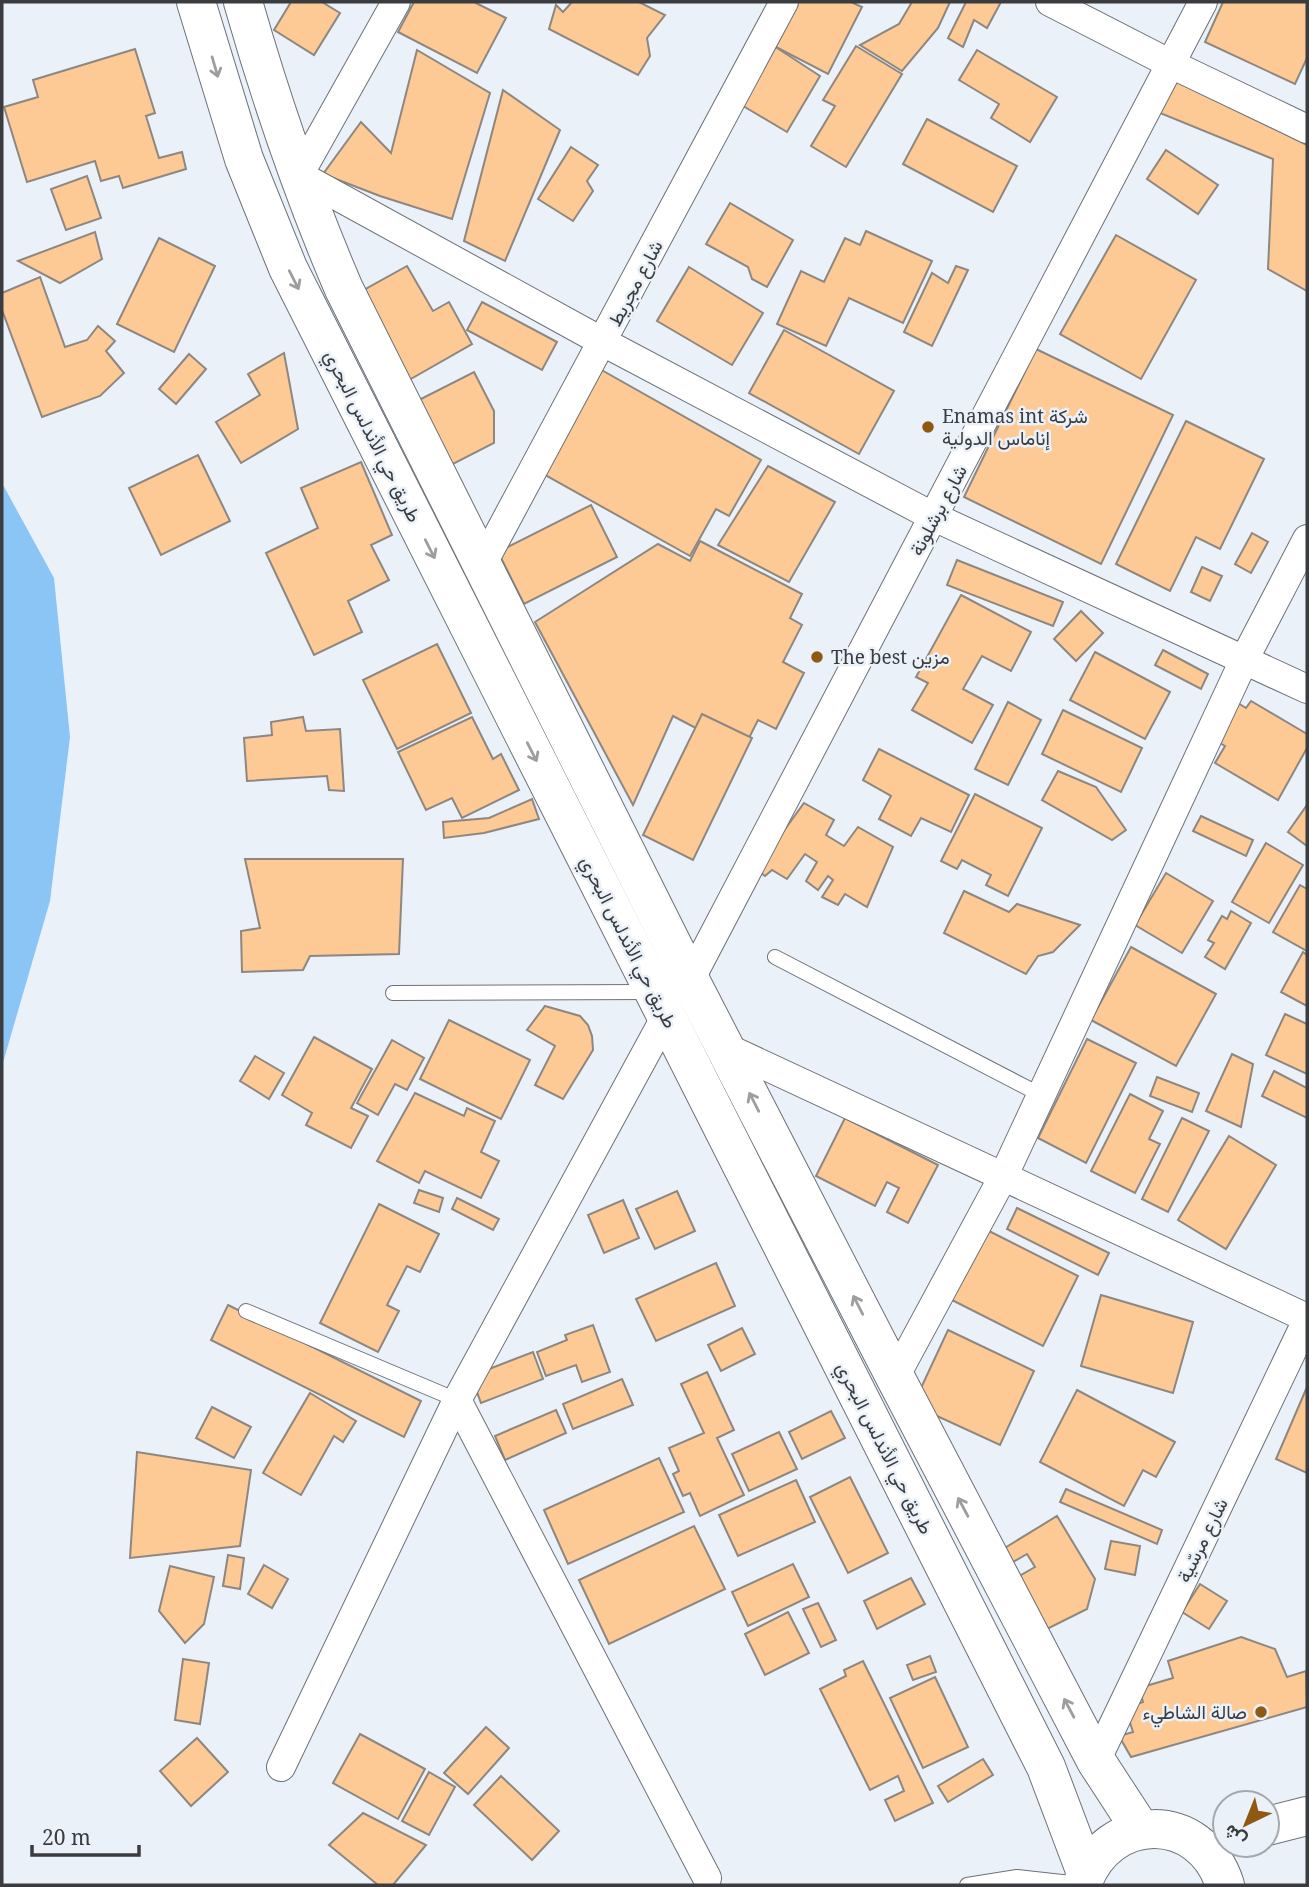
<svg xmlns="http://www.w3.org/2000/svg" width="1309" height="1887" font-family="'Noto Serif',Vazirmatn,serif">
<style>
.water{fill:#8bc5f5}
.building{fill:#fdc994;stroke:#8e8781;stroke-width:2}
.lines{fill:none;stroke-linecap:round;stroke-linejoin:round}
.lane-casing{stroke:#6c7278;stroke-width:16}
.street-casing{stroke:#6c7278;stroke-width:30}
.secondary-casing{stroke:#6c7278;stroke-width:40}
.lane{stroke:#fff;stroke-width:14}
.street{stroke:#fff;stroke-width:28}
.secondary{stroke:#fff;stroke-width:38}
.oneway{stroke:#9c9e9f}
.poi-dot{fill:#905911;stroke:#eaf1f8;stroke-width:2.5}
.labels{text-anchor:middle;stroke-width:5;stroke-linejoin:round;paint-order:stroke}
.street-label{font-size:19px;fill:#3a3c3f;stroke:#eaf1f8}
.poi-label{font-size:19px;fill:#3a3c3f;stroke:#eaf1f8;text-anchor:start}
</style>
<rect width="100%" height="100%" fill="#eaf1f8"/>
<path class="water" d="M2,483L54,578L70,737L50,901L2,1066Z"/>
<g class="building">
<path d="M291,2H322L340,13L314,55L274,30Z"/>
<path d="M414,2H474L506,18L477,73L398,32Z"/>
<path d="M572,2H639L665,15L647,38L650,56L638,75L549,29L556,5L563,12Z"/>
<path d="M796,2H851L862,7L828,74L774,46Z"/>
<path d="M912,2H950L938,28L902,71L860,45L899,24Z"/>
<path d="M966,2H1001L987,28L974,20L963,47L948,38Z"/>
<path d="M1223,2H1307V58L1295,84L1205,42Z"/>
<path d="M774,46L820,76L787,132L738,103Z"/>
<path d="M856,46L902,74L846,167L811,146L835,106L823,100Z"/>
<path d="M135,49L155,113L146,116L159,158L182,152L186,169L123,188L119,176L101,181L95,161L27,182L4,107L38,97L33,80Z"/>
<path d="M417,50L490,93L452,219L380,196L323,174L361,122L391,153Z"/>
<path d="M977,50L1057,97L1030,142L991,118L999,104L959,80Z"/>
<path d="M1170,76L1307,145V291L1268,269L1273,159L1160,113Z"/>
<path d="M503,90L560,130L505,261L464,241Z"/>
<path d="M927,119L1017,166L993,212L903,164Z"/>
<path d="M571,147L598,165L587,181L593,191L573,221L538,199Z"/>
<path d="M1166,150L1218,185L1198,214L1147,179Z"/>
<path d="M87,176L101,218L66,230L51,189Z"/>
<path d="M730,203L793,240L767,287L752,279L748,267L706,244Z"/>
<path d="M866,231L932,261L903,323L849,298L826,346L777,324L801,271L824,282L845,238L860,245Z"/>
<path d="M95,232L102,259L60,283L18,261Z"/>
<path d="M1116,235L1196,280L1141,379L1060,334Z"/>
<path d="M159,238L215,266L174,352L117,324Z"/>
<path d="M407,266L433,311L449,302L472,344L402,384L353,296Z"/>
<path d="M956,266L968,270L932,346L904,332L932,273L948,283Z"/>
<path d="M689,267L763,313L732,365L657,321Z"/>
<path d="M40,277L65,347L87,340L98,326L115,341L106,351L124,373L100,396L42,417L2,310V293Z"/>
<path d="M482,302L557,342L542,370L467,330Z"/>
<path d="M784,330L894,391L859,454L749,393Z"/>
<path d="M1036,349L1173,415L1101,564L964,497Z"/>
<path d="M284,353L298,429L241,463L216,422L260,395L248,374Z"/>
<path d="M189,354L206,369L176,404L159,389Z"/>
<path d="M598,368L761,460L729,516L716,509L690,556L540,472Z"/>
<path d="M474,372L494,411V443L449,466L415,402Z"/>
<path d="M1186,421L1264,459L1220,549L1196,537L1170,591L1116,564Z"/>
<path d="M198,455L230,521L161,555L129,488Z"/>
<path d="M361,462L392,535L371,545L389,580L348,601L362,632L314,655L266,553L318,528L301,488Z"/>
<path d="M768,466L835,502L789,582L718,545Z"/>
<path d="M591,505L617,557L524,604L498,552Z"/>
<path d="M1252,533L1268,542L1251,573L1235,564Z"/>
<path d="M700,541L802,594L790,618L802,625L783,662L804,673L776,729L758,720L748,740L729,730L722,742L673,716L633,805L535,622L658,544L690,561Z"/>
<path d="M957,560L1063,602L1053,626L947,585Z"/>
<path d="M1202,567L1222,576L1210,601L1191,592Z"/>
<path d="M961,595L1031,632L1011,671L982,656L963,689L993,705L972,743L912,710L928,683L916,677Z"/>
<path d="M1081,611L1103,633L1076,661L1054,639Z"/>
<path d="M437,644L471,713L397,749L363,680Z"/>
<path d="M1163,650L1208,674L1201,689L1155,665Z"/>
<path d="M1095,652L1170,692L1145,739L1070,700Z"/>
<path d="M1233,700L1246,708L1251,701L1307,734V748L1278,800L1215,763L1225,746L1211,738Z"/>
<path d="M1008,702L1041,720L1008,785L975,769Z"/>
<path d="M1063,710L1142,748L1121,792L1042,754Z"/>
<path d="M702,714L752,738L693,860L643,835Z"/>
<path d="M303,717L306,731L340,729L344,791L329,790L327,776L247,781L244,738L272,735L271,722Z"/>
<path d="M472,717L493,759L501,754L519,790L462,818L452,798L426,810L398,752Z"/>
<path d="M879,749L969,795L951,832L921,818L911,836L879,819L891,796L863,780Z"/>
<path d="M1058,771L1096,787L1126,830L1112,840L1042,800Z"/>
<path d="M975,794L1042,828L1008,896L986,885L991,875L962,860L957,869L941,861Z"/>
<path d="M532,799L539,819L484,833L444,838L443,822L489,818Z"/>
<path d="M804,803L834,820L826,835L844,846L858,827L893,847L867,907L845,894L838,905L822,897L833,880L828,876L818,890L806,881L817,862L805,854L787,879L772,870L765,876L756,869Z"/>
<path d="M1307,805V846L1288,832Z"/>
<path d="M1201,816L1253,840L1246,856L1193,831Z"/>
<path d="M1266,843L1303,865L1269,923L1232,902Z"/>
<path d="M245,859H403L399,954L310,956L303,970L242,972L241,931L260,928Z"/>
<path d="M1166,873L1213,901L1182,953L1135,925Z"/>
<path d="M1300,885L1307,889V951L1273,932Z"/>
<path d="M964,891L1009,912L1017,904L1080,925L1053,952L1038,956L1026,974L944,933Z"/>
<path d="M1231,911L1251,923L1225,969L1205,957L1214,943L1208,940L1222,916L1227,919Z"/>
<path d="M1131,947L1216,994L1176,1066L1091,1020Z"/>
<path d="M1303,952L1307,955V1006L1281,992Z"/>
<path d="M545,1006L580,1016L588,1025L592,1036L593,1050L563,1099L535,1085L555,1046L527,1030Z"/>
<path d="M1285,1014L1307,1024V1074L1266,1055Z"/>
<path d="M449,1020L530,1060L501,1119L420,1079Z"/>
<path d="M314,1037L372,1069L351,1108L368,1116L351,1148L306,1125L312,1113L282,1095Z"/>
<path d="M1087,1039L1136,1063L1086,1163L1038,1138Z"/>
<path d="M392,1040L424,1058L407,1090L395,1084L378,1115L357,1103Z"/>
<path d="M1232,1054L1253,1064L1241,1127L1206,1111Z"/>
<path d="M255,1056L284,1073L269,1099L240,1081Z"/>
<path d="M1274,1071L1307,1088V1118L1262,1096Z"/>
<path d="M1157,1077L1199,1093L1192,1112L1150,1096Z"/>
<path d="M415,1093L464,1116L467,1108L495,1121L481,1152L499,1161L481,1198L425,1171L419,1183L377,1161Z"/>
<path d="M1130,1094L1163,1111L1149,1139L1160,1144L1135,1193L1091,1171Z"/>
<path d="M845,1118L938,1165L908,1223L887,1212L899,1188L887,1182L875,1206L816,1176Z"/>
<path d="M1182,1118L1209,1131L1168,1212L1142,1199Z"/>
<path d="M1229,1136L1276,1165L1226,1249L1178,1220Z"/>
<path d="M419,1190L443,1198L439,1212L414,1203Z"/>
<path d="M677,1191L695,1231L655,1249L636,1209Z"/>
<path d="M457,1198L499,1219L493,1230L452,1209Z"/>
<path d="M623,1200L639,1238L604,1253L588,1215Z"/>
<path d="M379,1204L439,1234L420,1272L407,1266L387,1305L399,1311L378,1352L320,1323Z"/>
<path d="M1017,1208L1109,1253L1098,1275L1007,1229Z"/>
<path d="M981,1227L1078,1276L1043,1346L946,1297Z"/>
<path d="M716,1263L735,1306L656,1341L636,1299Z"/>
<path d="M1101,1295L1193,1322L1173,1393L1081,1366Z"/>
<path d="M228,1305L421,1401L404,1437L211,1340Z"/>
<path d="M593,1325L610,1372L582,1382L576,1365L546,1376L537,1352L567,1340L565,1335Z"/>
<path d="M742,1328L755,1354L721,1371L708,1345Z"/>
<path d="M948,1330L1034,1371L1000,1445L913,1405Z"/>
<path d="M533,1352L543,1379L481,1403L471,1376Z"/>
<path d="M707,1372L734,1430L717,1438L744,1495L700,1516L690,1493L683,1496L673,1474L679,1471L669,1448L704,1433L681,1384Z"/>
<path d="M622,1379L633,1405L573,1429L563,1404Z"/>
<path d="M1307,1387V1473L1276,1459Z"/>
<path d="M1077,1390L1175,1442L1156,1477L1143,1470L1124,1506L1040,1462Z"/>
<path d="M310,1393L356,1421L343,1442L334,1436L301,1495L263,1473Z"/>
<path d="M212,1407L251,1427L234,1458L196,1438Z"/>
<path d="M556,1410L566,1433L505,1460L495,1436Z"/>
<path d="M831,1411L845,1438L802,1459L789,1432Z"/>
<path d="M779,1432L797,1469L749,1491L732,1454Z"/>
<path d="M137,1452L251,1470L240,1546L130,1558Z"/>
<path d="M659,1458L684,1512L568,1564L544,1510Z"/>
<path d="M850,1477L888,1553L848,1573L810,1497Z"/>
<path d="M796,1480L815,1522L738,1556L719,1515Z"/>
<path d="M1066,1489L1162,1530L1157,1544L1060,1502Z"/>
<path d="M1057,1516L1095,1579L1087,1609L1045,1630L1014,1579L1035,1567L1027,1554L1006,1566L998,1552Z"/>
<path d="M694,1526L725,1589L609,1644L579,1580Z"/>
<path d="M1111,1541L1140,1546L1135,1575L1105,1569Z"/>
<path d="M228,1555L244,1558L240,1589L223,1586Z"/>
<path d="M793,1564L809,1597L748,1626L732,1592Z"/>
<path d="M264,1565L288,1579L272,1608L248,1594Z"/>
<path d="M170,1566L214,1577L204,1624L185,1643L159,1611Z"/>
<path d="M911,1578L925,1604L877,1629L864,1601Z"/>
<path d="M1200,1584L1227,1601L1209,1629L1182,1612Z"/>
<path d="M818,1603L836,1640L821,1647L803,1609Z"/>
<path d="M788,1612L809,1653L765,1675L745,1634Z"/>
<path d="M1241,1637L1275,1649L1287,1677L1306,1671L1307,1707L1131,1757L1119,1736L1133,1732L1125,1707L1143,1702L1139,1688L1173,1678L1168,1661Z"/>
<path d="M930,1656L936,1672L913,1680L907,1665Z"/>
<path d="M183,1659L209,1663L200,1724L175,1720Z"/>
<path d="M863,1661L933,1803L895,1821L885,1800L904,1791L898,1776L870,1790L820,1689L846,1676L844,1670Z"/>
<path d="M935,1677L968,1747L923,1768L890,1698Z"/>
<path d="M486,1727L509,1748L468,1794L444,1773Z"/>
<path d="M360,1734L425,1769L398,1819L333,1783Z"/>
<path d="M197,1738L228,1772L191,1806L160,1771Z"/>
<path d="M983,1759L993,1775L948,1802L938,1786Z"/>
<path d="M429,1772L455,1787L429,1835L402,1821Z"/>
<path d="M501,1776L559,1831L532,1860L474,1805Z"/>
<path d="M363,1813L426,1845L393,1885H378L329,1845Z"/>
</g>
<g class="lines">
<g class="lane-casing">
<g id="lane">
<path d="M775,957L1041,1095"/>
<path d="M393,993L652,992"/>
<path d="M246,1311L457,1400"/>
<path d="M967,1885L1017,1877L1080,1884"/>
</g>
</g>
<g class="street-casing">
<g id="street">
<path d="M396,2L299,175L603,342L934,517L1307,689"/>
<path d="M1050,2L1171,64L1307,129"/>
<path d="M483,563L784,2"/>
<path d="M690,980L1203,2"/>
<path d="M725,1047L1307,1318"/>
<path d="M895,1377L1004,1175L1245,658L1307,539"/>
<path d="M457,1400L707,1878"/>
<path d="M1096,1761L1307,1320"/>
<path d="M281,1767L457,1400L666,1016"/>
</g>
</g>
<g class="secondary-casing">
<g id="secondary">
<path d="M196,2L244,159L288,268L1046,1767L1086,1873"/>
<path d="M243,2C271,100 304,196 344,289L690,980L895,1377L1096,1761L1141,1830"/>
<path d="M1267,1826L1307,1816"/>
<path d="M1082,1885C1107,1811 1201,1810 1225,1885"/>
</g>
</g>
<use href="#lane" class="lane"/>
<use href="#street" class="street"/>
<use href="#secondary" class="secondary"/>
</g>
<defs><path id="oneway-shaft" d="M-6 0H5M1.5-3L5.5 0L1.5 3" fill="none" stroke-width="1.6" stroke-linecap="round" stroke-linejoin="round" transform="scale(1.75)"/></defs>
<g class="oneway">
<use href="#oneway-shaft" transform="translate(215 67) rotate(74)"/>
<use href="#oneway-shaft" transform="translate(294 280) rotate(63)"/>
<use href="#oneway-shaft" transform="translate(430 549) rotate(63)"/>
<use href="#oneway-shaft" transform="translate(532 752) rotate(63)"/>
<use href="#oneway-shaft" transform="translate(754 1102) rotate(-117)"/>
<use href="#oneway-shaft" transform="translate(858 1305) rotate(-117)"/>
<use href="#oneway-shaft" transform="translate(963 1507) rotate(-118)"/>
<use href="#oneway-shaft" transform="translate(1069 1708) rotate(-118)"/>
</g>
<g class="poi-dot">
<circle cx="928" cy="427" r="7"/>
<circle cx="817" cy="657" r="7"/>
<circle cx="1261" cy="1712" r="7"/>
</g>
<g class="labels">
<g class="street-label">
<text transform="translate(635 283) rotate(-62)" y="7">شارع مجريط</text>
<text transform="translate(373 436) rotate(63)" y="7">طريق حي الأندلس البحري</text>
<text transform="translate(938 510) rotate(-62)" y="7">شارع برشلونة</text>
<text transform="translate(629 942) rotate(63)" y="7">طريق حي الأندلس البحري</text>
<text transform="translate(885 1448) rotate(63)" y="7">طريق حي الأندلس البحري</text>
<text transform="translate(1202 1540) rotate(-64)" y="7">شارع مرسّية</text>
</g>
<g class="poi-label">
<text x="942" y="423">Enamas int شركة<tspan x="942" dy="22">إناماس الدولية</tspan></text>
<text x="831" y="664">The best مزين</text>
<text x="1247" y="1719" text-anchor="end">صالة الشاطيء</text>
</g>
</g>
<rect width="1309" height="1887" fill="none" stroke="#3a3c3f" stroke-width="7"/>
<g transform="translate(1246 1824) rotate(223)"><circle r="33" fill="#eaf1f8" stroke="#a4a9ae" stroke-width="2"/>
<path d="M0-5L12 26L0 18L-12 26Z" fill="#905911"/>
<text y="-10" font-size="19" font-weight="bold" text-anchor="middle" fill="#3a3c3f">ش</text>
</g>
<path d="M32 1845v10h107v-10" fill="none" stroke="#3a3c3f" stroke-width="3.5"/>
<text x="42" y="1845" font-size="21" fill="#3a3c3f" stroke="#eaf1f8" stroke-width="5" paint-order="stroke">20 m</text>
</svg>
